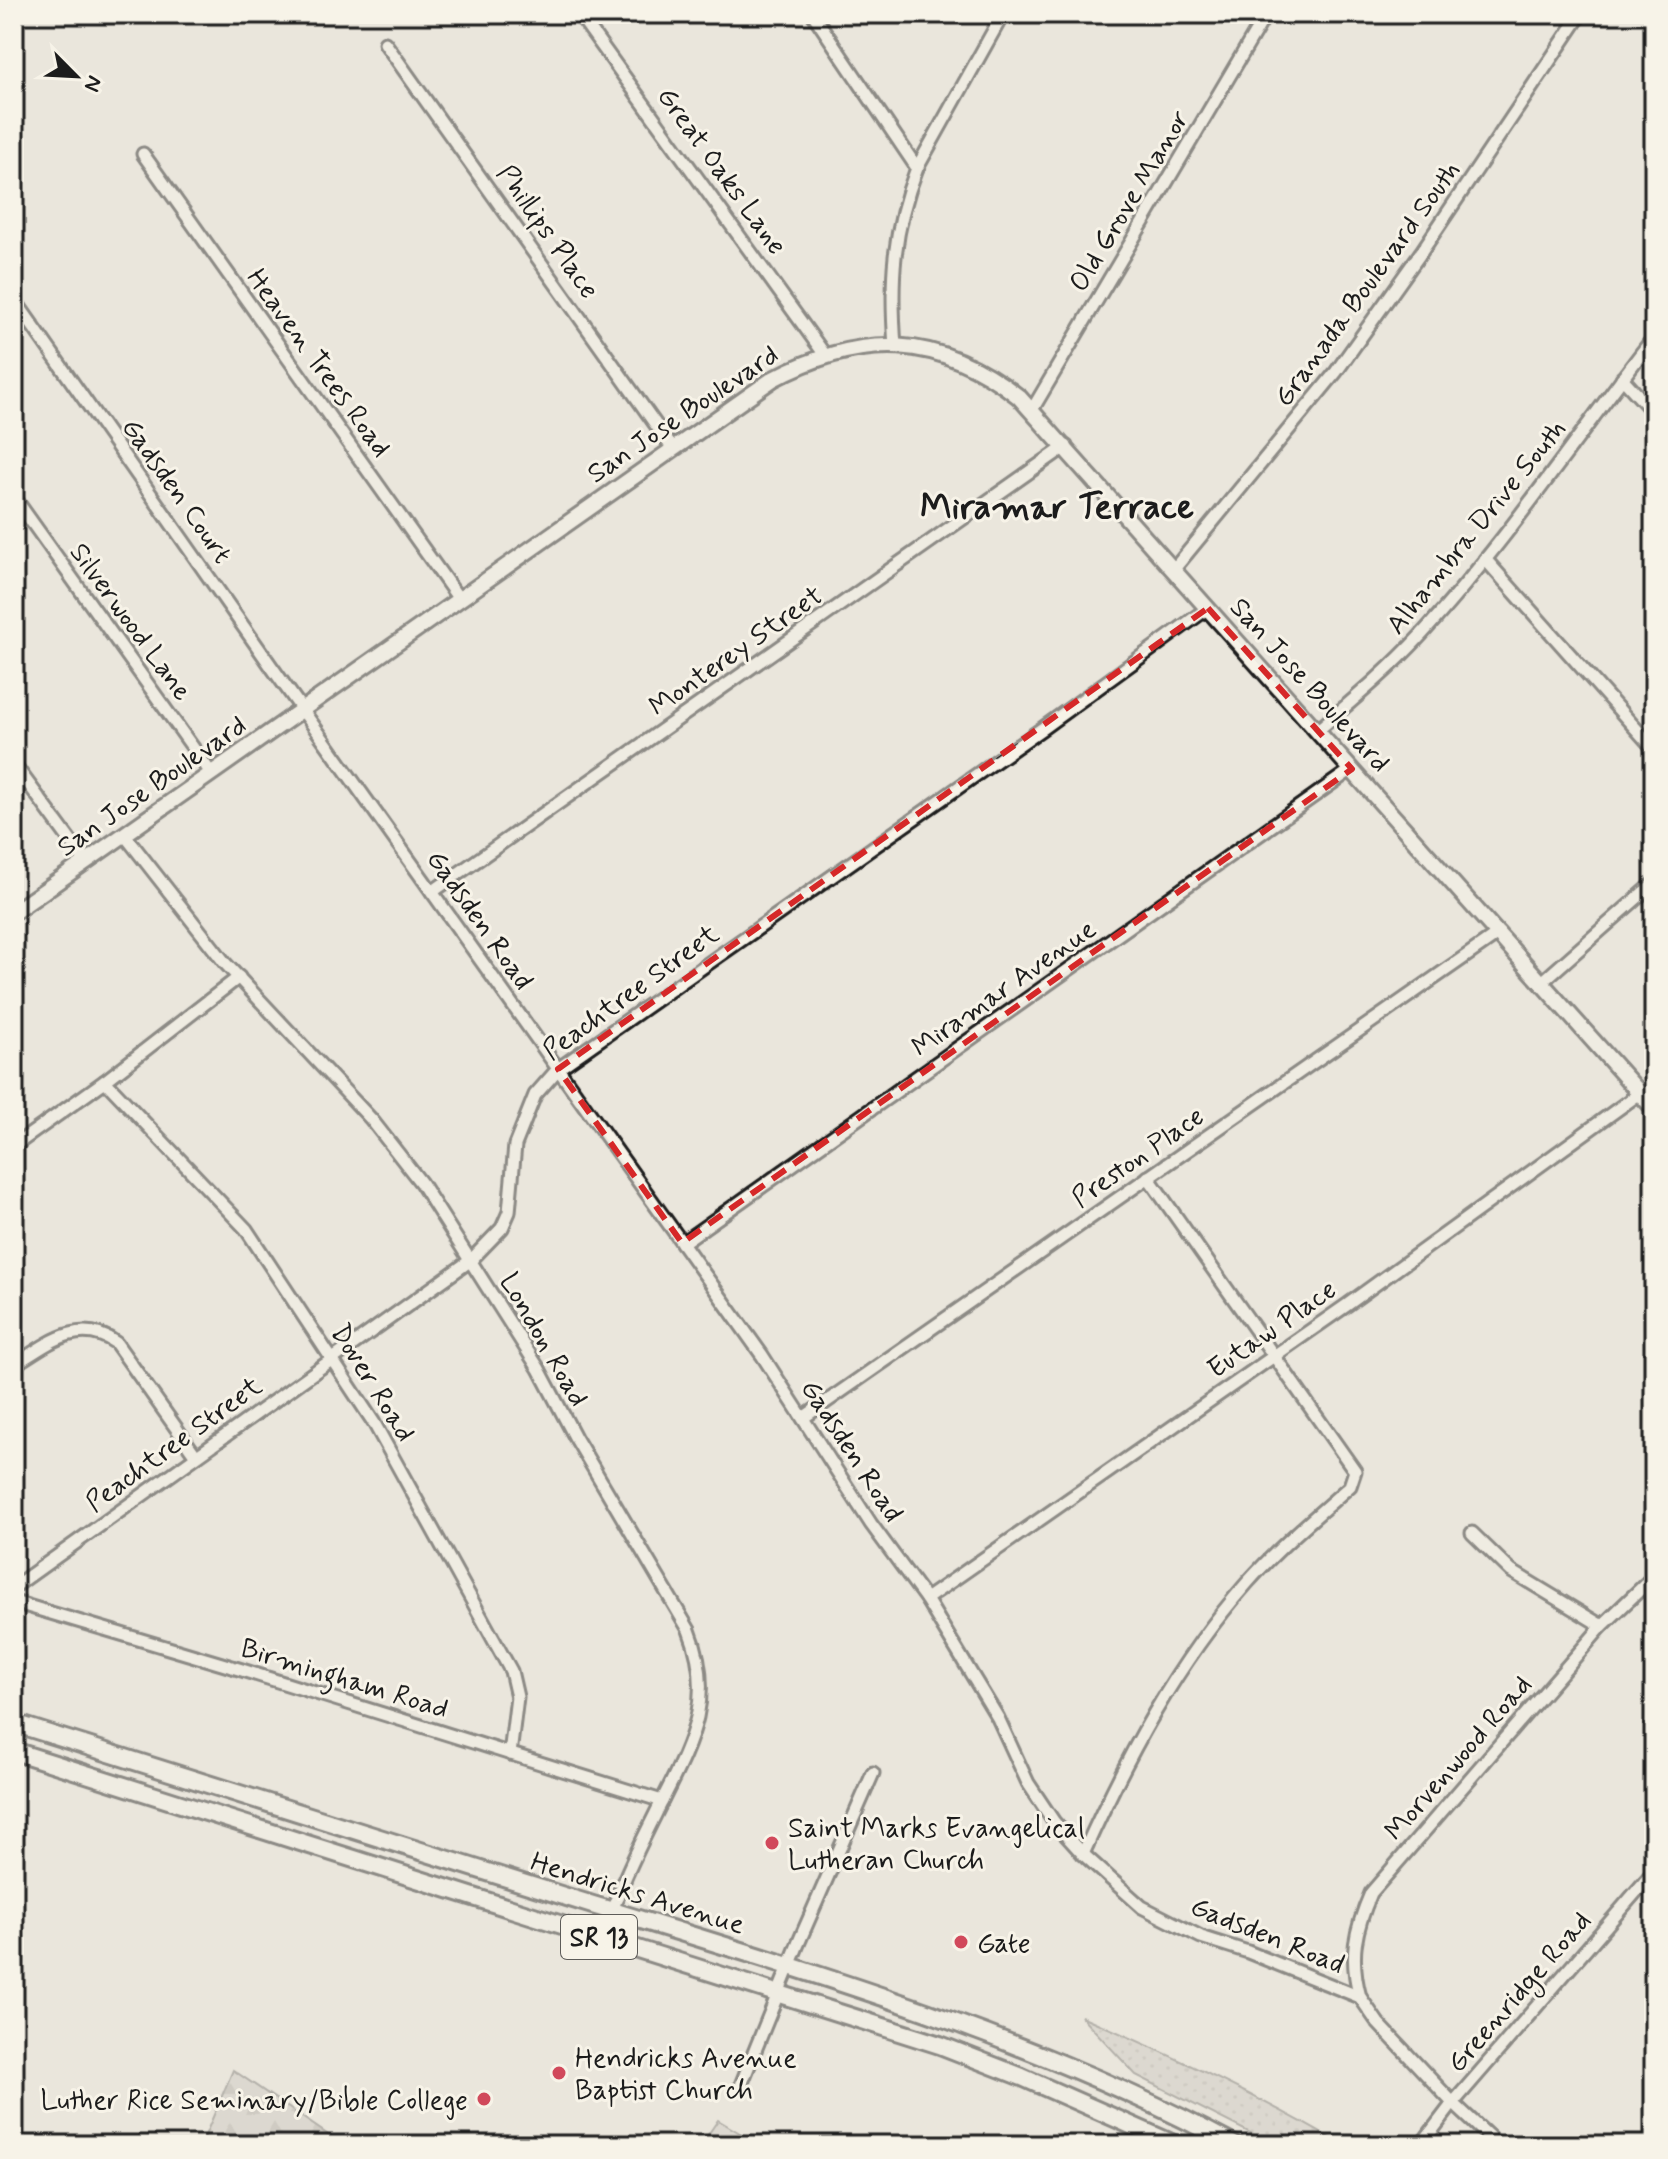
<svg xmlns="http://www.w3.org/2000/svg" width="1668" height="2159" font-family="Mynerve,sans-serif">
<style>
.grass{fill:#ccc8c0;stroke:#74726e;stroke-width:2}
.forest{fill:url(#forest-firs);stroke:#74726e;stroke-width:2}
.park{fill:url(#park-dots);stroke:#74726e;stroke-width:2}
.lines{fill:none;stroke-linecap:round;stroke-linejoin:round}
.minor-casing{stroke:#1c1c1c;stroke-width:17}
.tertiary-casing{stroke:#1c1c1c;stroke-width:20}
.primary-casing{stroke:#1c1c1c;stroke-width:22}
.minor{stroke:#f7f3e8;stroke-width:11}
.tertiary{stroke:#f7f3e8;stroke-width:14}
.primary{stroke:#f7f3e8;stroke-width:16}
.marked{fill:none;stroke:#d62828;stroke-width:6;stroke-dasharray:16 10;stroke-linejoin:round}
.poi-dot{fill:#d1495b;stroke:#f7f3e8;stroke-width:3}
.labels{text-anchor:middle;stroke-width:6;stroke-linejoin:round;paint-order:stroke}
.shield{fill:#f7f3e8;stroke:#5e5c59;stroke-width:2}
.shield-label{font-size:26px;font-weight:bold;fill:#1c1c1c}
.street-label{font-size:28px;fill:#1c1c1c;stroke:#f7f3e8}
.poi-label{font-size:28px;fill:#1c1c1c;stroke:#f7f3e8;text-anchor:start}
.district-label{font-size:36px;font-weight:bold;fill:#1c1c1c;stroke:#f7f3e8}
</style>
<defs>
<pattern id="forest-firs" width="22" height="20" patternUnits="userSpaceOnUse" patternTransform="scale(2)"><rect width="22" height="20" fill="#ccc8c0"/><path d="M5 1l3.5 6h-7zM16 11l3.5 6h-7z" fill="#afaba4"/></pattern>
<pattern id="park-dots" width="8" height="8" patternUnits="userSpaceOnUse" patternTransform="scale(2)"><rect width="8" height="8" fill="#ccc8c0"/><path d="M2 2h.1M6 6h.1" fill="none" stroke="#afaba4" stroke-width="1.8" stroke-linecap="round"/></pattern>
</defs>
<rect width="100%" height="100%" fill="#eae6dc"/>
<filter id="ink" filterUnits="userSpaceOnUse"><feTurbulence type="fractalNoise" baseFrequency=".0125" numOctaves="2"/><feDisplacementMap in="SourceGraphic" scale="16" xChannelSelector="R" yChannelSelector="G"/><feConvolveMatrix kernelMatrix="1 2 1 2 8 2 1 2 1" color-interpolation-filters="sRGB"/></filter>
<g filter="url(#ink)">
<path class="grass" d="M718,2120L760,2145H701Z"/>
<path class="forest" d="M233,2070L343,2145H201Z"/>
<path class="park" d="M1081,2016C1171,2055 1257,2095 1342,2145H1274L1136,2075Z"/>
<g class="lines">
<g class="minor-casing">
<g id="minor">
<path d="M579,14L825,355"/>
<path d="M813,14L917,168"/>
<path d="M385,43L673,449"/>
<path d="M143,154L459,599"/>
<path d="M14,299L271,666L762,1355L871,1524L926,1599L998,1718L1028,1783L1054,1822L1083,1854L1142,1907L1201,1937L1248,1952L1360,1997L1378,2023L1453,2103L1498,2145"/>
<path d="M895,346C890,280 893,230 917,168L1003,14"/>
<path d="M1622,378L1654,413"/>
<path d="M1032,410L1266,14"/>
<path d="M14,497L211,773"/>
<path d="M1485,559L1654,749"/>
<path d="M1174,569L1336,372L1422,251L1581,14"/>
<path d="M1318,730C1353,700 1389,670 1421,635C1506,542 1577,436 1654,337"/>
<path d="M14,764L86,862"/>
<path d="M124,834L225,963L371,1119L421,1183L539,1369L575,1437L689,1630C718,1703 687,1750 655,1815C635,1855 615,1896 603,1939"/>
<path d="M432,892L1066,446"/>
<path d="M1542,982L1654,883"/>
<path d="M105,1081L246,1229L374,1423L511,1671L517,1697L510,1754"/>
<path d="M14,1146L105,1081L239,977"/>
<path d="M682,1243L1352,769"/>
<path d="M14,1365C46,1345 79,1316 116,1343L196,1456"/>
<path d="M803,1418L1499,933"/>
<path d="M1472,1533L1511,1571L1602,1626"/>
<path d="M14,1587L471,1260L502,1228L509,1212L515,1145L535,1095L558,1069L1043,728L1208,608"/>
<path d="M926,1599L1347,1305L1640,1093"/>
<path d="M14,1602L242,1670L662,1801"/>
<path d="M1083,1854C1127,1756 1176,1664 1247,1583C1279,1547 1315,1517 1350,1486L1355,1471L1148,1177"/>
<path d="M1360,1997C1349,1957 1355,1930 1371,1893L1602,1626L1654,1576"/>
<path d="M741,2085L798,1944L873,1773"/>
<path d="M1421,2145L1453,2103L1654,1871"/>
</g>
</g>
<g class="tertiary-casing">
<path id="tertiary" d="M14,912L773,379C862,332 938,333 1019,397L1654,1109"/>
</g>
<g class="primary-casing">
<g id="primary">
<path d="M14,1723C209,1783 402,1846 596,1906C813,1973 1033,2037 1234,2145"/>
<path d="M14,1751L940,2045L1022,2077L1176,2145"/>
</g>
</g>
<use href="#minor" class="minor"/>
<use href="#tertiary" class="tertiary"/>
<use href="#primary" class="primary"/>
</g>
</g>
<path d="M0 0H1668V2159H0ZM1208,608L1352,769L682,1243L558,1069Z" fill="#eae6dc" fill-opacity=".55" fill-rule="evenodd"/>
<path class="marked" d="M1208,608L1352,769L682,1243L558,1069Z"/>
<g class="poi-dot">
<circle cx="772" cy="1843" r="8"/>
<circle cx="961" cy="1942" r="8"/>
<circle cx="559" cy="2073" r="8"/>
<circle cx="484" cy="2099" r="8"/>
</g>
<g class="labels">
<rect class="shield" x="561" y="1915" width="76" height="44" rx="6"/>
<g class="shield-label">
<text x="599" y="1946">SR 13</text>
</g>
<g class="street-label">
<text transform="translate(723 170) rotate(54)" y="10">Great Oaks Lane</text>
<text transform="translate(1128 200) rotate(-59)" y="10">Old Grove Manor</text>
<text transform="translate(549 231) rotate(55)" y="10">Phillips Place</text>
<text transform="translate(1366 283) rotate(-54)" y="10">Granada Boulevard South</text>
<text transform="translate(320 362) rotate(54)" y="10">Heaven Trees Road</text>
<text transform="translate(682 413) rotate(-34)" y="10">San Jose Boulevard</text>
<text transform="translate(178 490) rotate(55)" y="10">Gadsden Court</text>
<text transform="translate(1475 526) rotate(-51)" y="10">Alhambra Drive South</text>
<text transform="translate(132 621) rotate(54)" y="10">Silverwood Lane</text>
<text transform="translate(735 650) rotate(-35)" y="10">Monterey Street</text>
<text transform="translate(1311 684) rotate(48)" y="10">San Jose Boulevard</text>
<text transform="translate(151 785) rotate(-35)" y="10">San Jose Boulevard</text>
<text transform="translate(481 919) rotate(55)" y="10">Gadsden Road</text>
<text transform="translate(1003 987) rotate(-35)" y="10">Miramar Avenue</text>
<text transform="translate(630 991) rotate(-36)" y="10">Peachtree Street</text>
<text transform="translate(1137 1156) rotate(-35)" y="10">Preston Place</text>
<text transform="translate(1271 1328) rotate(-35)" y="10">Eutaw Place</text>
<text transform="translate(545 1339) rotate(60)" y="10">London Road</text>
<text transform="translate(374 1382) rotate(58)" y="10">Dover Road</text>
<text transform="translate(173 1443) rotate(-36)" y="10">Peachtree Street</text>
<text transform="translate(853 1450) rotate(57)" y="10">Gadsden Road</text>
<text transform="translate(345 1677) rotate(17)" y="10">Birmingham Road</text>
<text transform="translate(1457 1757) rotate(-49)" y="10">Morvenwood Road</text>
<text transform="translate(638 1892) rotate(17)" y="10">Hendricks Avenue</text>
<text transform="translate(1268 1934) rotate(22)" y="10">Gadsden Road</text>
<text transform="translate(1518 1991) rotate(-49)" y="10">Greenridge Road</text>
</g>
<g class="poi-label">
<text x="788" y="1837">Saint Marks Evangelical<tspan x="788" dy="32">Lutheran Church</tspan></text>
<text x="977" y="1952">Gate</text>
<text x="575" y="2067">Hendricks Avenue<tspan x="575" dy="32">Baptist Church</tspan></text>
<text x="468" y="2109" text-anchor="end">Luther Rice Seminary/Bible College</text>
</g>
<g class="district-label">
<text x="1057" y="518">Miramar Terrace</text>
</g>
</g>
<rect width="1668" height="2159" fill="none" stroke="#f7f3e8" stroke-width="48"/>
<rect x="24" y="24" width="1620" height="2111" fill="none" stroke="#1c1c1c" stroke-width="3" filter="url(#ink)"/>
<g transform="translate(76 76) rotate(114)" stroke="#f7f3e8" stroke-width="6" paint-order="stroke">
<path d="M0-6L14 30L0 20L-14 30Z" fill="#1c1c1c"/>
<text y="-12" font-size="22" font-weight="bold" text-anchor="middle" fill="#1c1c1c">N</text>
</g>
</svg>
